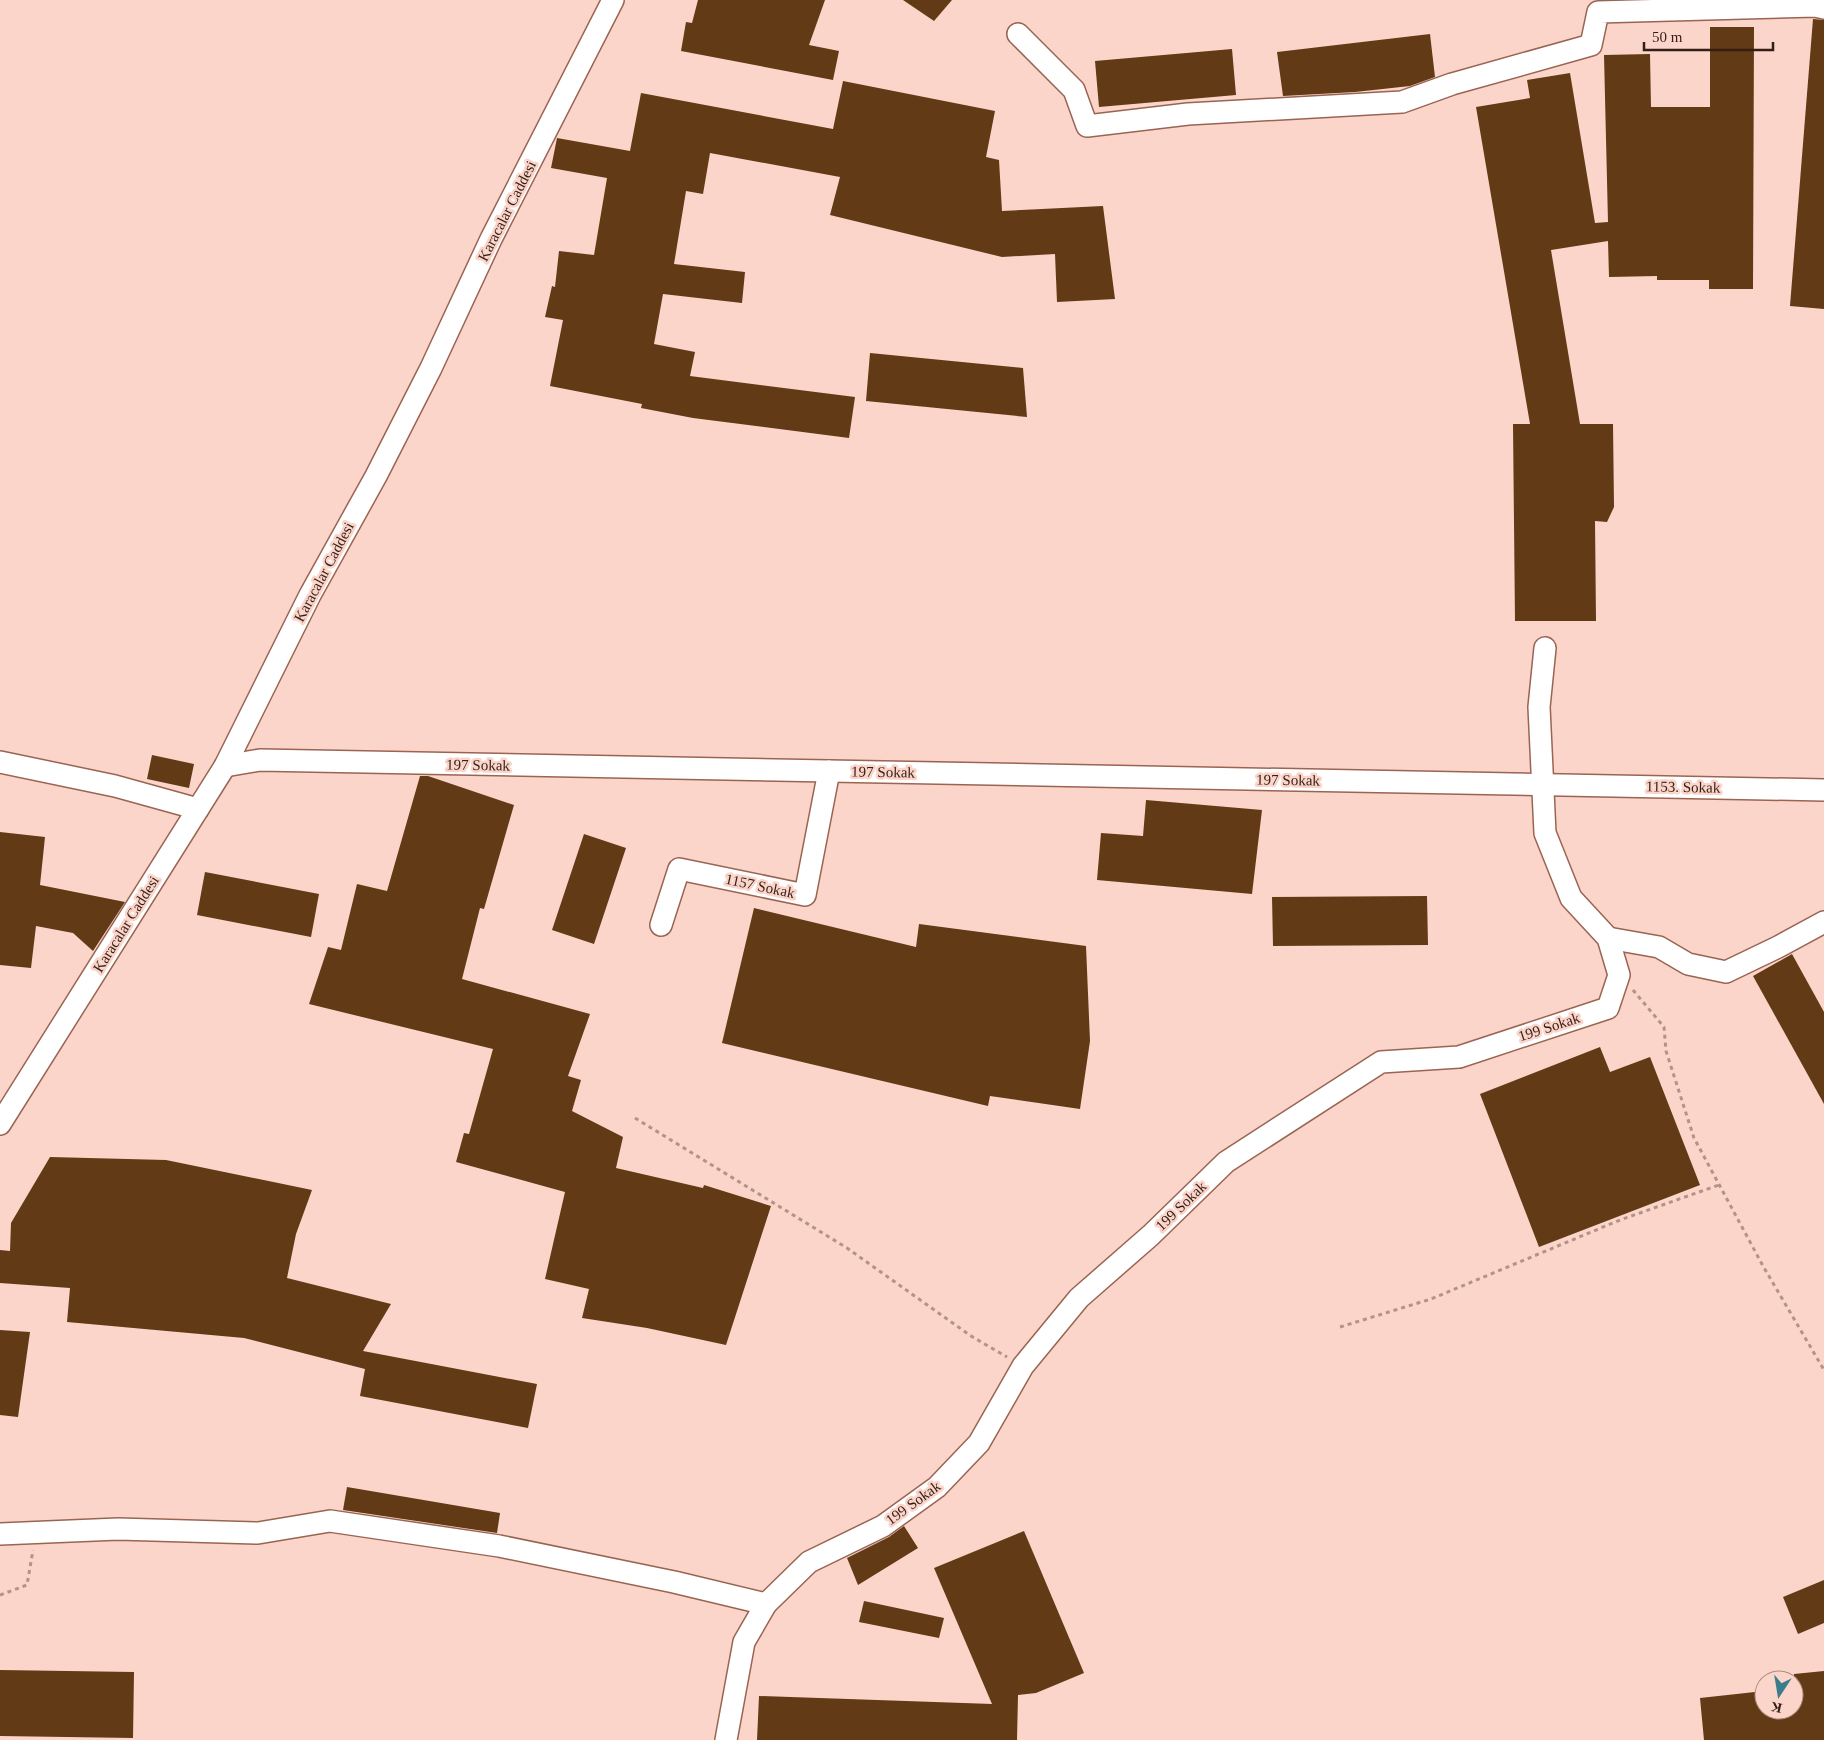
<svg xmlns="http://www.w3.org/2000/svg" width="1824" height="1740" font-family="Georgia,serif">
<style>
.building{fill:#623a15}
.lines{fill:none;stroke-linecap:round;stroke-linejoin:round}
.minor-casing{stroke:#9a6452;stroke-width:24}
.path{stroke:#b39288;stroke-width:3;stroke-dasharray:4 4;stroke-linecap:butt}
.minor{stroke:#fff;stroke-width:21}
.labels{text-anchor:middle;stroke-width:5;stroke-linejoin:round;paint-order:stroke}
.street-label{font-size:15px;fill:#341e16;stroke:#fbd5c9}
</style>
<rect width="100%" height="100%" fill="#fbd5c9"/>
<g class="building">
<path d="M698,0H825L809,45L839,51L833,80L681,51L686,22L692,23Z"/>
<path d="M903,0H952L934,21Z"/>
<path d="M1813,19L1824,20V309L1790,306Z"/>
<path d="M1710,27H1754L1753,289H1709V280H1657V276L1609,277L1608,241L1551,250L1580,424H1613L1614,507L1607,522L1595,521L1596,621H1515L1513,424H1530L1476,107L1530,98L1527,80L1570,73L1595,223L1608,222L1604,55L1650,54L1651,107H1710Z"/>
<path d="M1430,34L1435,77L1410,86L1355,92L1283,96L1277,52Z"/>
<path d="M1232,49L1236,95L1099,107L1095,61Z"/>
<path d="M843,81L995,111L986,157L999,160L1002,211L1103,206L1115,299L1057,302L1055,254L1002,257L830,215L840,177L710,153L703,194L686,191L674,264L745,272L742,303L663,294L654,344L695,352L690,376L855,397L849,438L693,418L641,408L642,404L550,386L563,320L545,317L552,286L555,287L559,251L594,255L607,178L551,168L557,138L630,151L641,93L833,129Z"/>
<path d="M870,353L1023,368L1027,417L866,401Z"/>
<path d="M152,755L194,764L189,788L147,779Z"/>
<path d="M420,776H428L514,805L484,909L480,908L462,979L590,1014L568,1076L581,1080L572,1111L623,1137L616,1168L703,1188L704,1185L771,1206L726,1345L647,1328L582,1318L589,1289L545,1279L565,1192L456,1162L464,1133L469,1134L493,1049L309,1004L328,947L341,950L357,884L387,891Z"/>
<path d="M1146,800L1262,810L1252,894L1097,880L1101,833L1143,836Z"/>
<path d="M0,832L45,837L40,885L125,902L93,951L73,933L36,926L31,968L0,965Z"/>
<path d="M584,834L626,848L594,944L552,930Z"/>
<path d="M205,872L319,894L311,937L197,915Z"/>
<path d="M1427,896L1428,945L1273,946L1272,897Z"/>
<path d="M754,908L916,947L919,924L1086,946L1090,1041L1080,1109L990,1096L988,1106L722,1043Z"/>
<path d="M1792,954L1824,1012V1104L1753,976Z"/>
<path d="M1600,1047L1610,1072L1650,1057L1700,1185L1539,1247L1480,1094Z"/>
<path d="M50,1157L166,1160L312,1190L296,1234L287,1278L391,1304L363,1351L537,1384L528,1428L360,1396L365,1369L244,1338L67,1322L70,1288L0,1283V1250L10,1251L11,1223Z"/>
<path d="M0,1330L30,1332L18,1417L0,1415Z"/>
<path d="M347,1487L500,1513L497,1533L343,1510Z"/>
<path d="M904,1526L918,1548L858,1585L847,1558L889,1537Z"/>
<path d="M1024,1531L1084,1673L1036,1693L1018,1695L1017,1740H757L759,1696L992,1704L934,1568Z"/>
<path d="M1824,1580V1623L1798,1634L1783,1597Z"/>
<path d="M864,1601L944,1618L939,1638L859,1622Z"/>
<path d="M0,1670L134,1672L133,1738L0,1736Z"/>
<path d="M1824,1671V1740H1704L1700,1698L1764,1691V1710H1794V1674Z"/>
</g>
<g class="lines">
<g class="minor-casing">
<g id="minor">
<path d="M1018,34L1074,90L1087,126L1188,114L1402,102L1452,84L1591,45L1598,12L1815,6L1824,8"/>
<path d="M0,762L115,786L198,809"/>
<path d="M225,766L260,760L1824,790"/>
<path d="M661,925L679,869L805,895L829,771"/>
<path d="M1608,938L1659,947L1688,964L1726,972L1778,947L1824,922"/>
<path d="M0,1124L225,766L310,595L376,476L431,368L491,239L613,0"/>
<path d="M0,1534L118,1529L258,1533L330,1521L499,1546L674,1582L766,1604"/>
<path d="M726,1740L744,1642L766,1604L809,1562L883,1526L937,1487L979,1443L1023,1366L1079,1298L1151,1235L1226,1162L1381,1062L1459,1057L1608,1008L1619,975L1608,938L1571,898L1545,833L1539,707L1545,648"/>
</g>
</g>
<g class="path">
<path d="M1633,990L1664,1027L1666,1051L1694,1138L1763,1266L1824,1370"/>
<path d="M635,1118L847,1248L971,1336L1007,1357"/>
<path d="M1340,1327L1431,1299L1620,1220L1719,1185"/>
<path d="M0,1595L27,1585L33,1550"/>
</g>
<use href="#minor" class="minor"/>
</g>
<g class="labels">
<g class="street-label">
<text transform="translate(507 211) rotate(-63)" y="5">Karacalar Caddesi</text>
<text transform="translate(324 572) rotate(-62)" y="5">Karacalar Caddesi</text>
<text transform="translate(478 765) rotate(1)" y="5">197 Sokak</text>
<text transform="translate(883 772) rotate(1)" y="5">197 Sokak</text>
<text transform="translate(1288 780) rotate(1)" y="5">197 Sokak</text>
<text transform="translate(1683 787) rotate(1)" y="5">1153. Sokak</text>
<text transform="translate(760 886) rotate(12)" y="5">1157 Sokak</text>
<text transform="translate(126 924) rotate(-58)" y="5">Karacalar Caddesi</text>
<text transform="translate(1549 1027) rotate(-18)" y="5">199 Sokak</text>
<text transform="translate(1181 1206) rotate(-44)" y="5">199 Sokak</text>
<text transform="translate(913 1503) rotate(-36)" y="5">199 Sokak</text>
</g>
</g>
<g transform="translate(1779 1695) rotate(192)"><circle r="24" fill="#fbd5c9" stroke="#ab8c81"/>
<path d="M0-4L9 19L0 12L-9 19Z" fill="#3b7c8f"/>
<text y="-8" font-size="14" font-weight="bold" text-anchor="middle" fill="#341e16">K</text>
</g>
<path d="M1644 42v8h129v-8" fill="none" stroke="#341e16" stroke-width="2.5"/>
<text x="1652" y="42" font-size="15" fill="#341e16" stroke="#fbd5c9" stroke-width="4" paint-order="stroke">50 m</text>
</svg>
